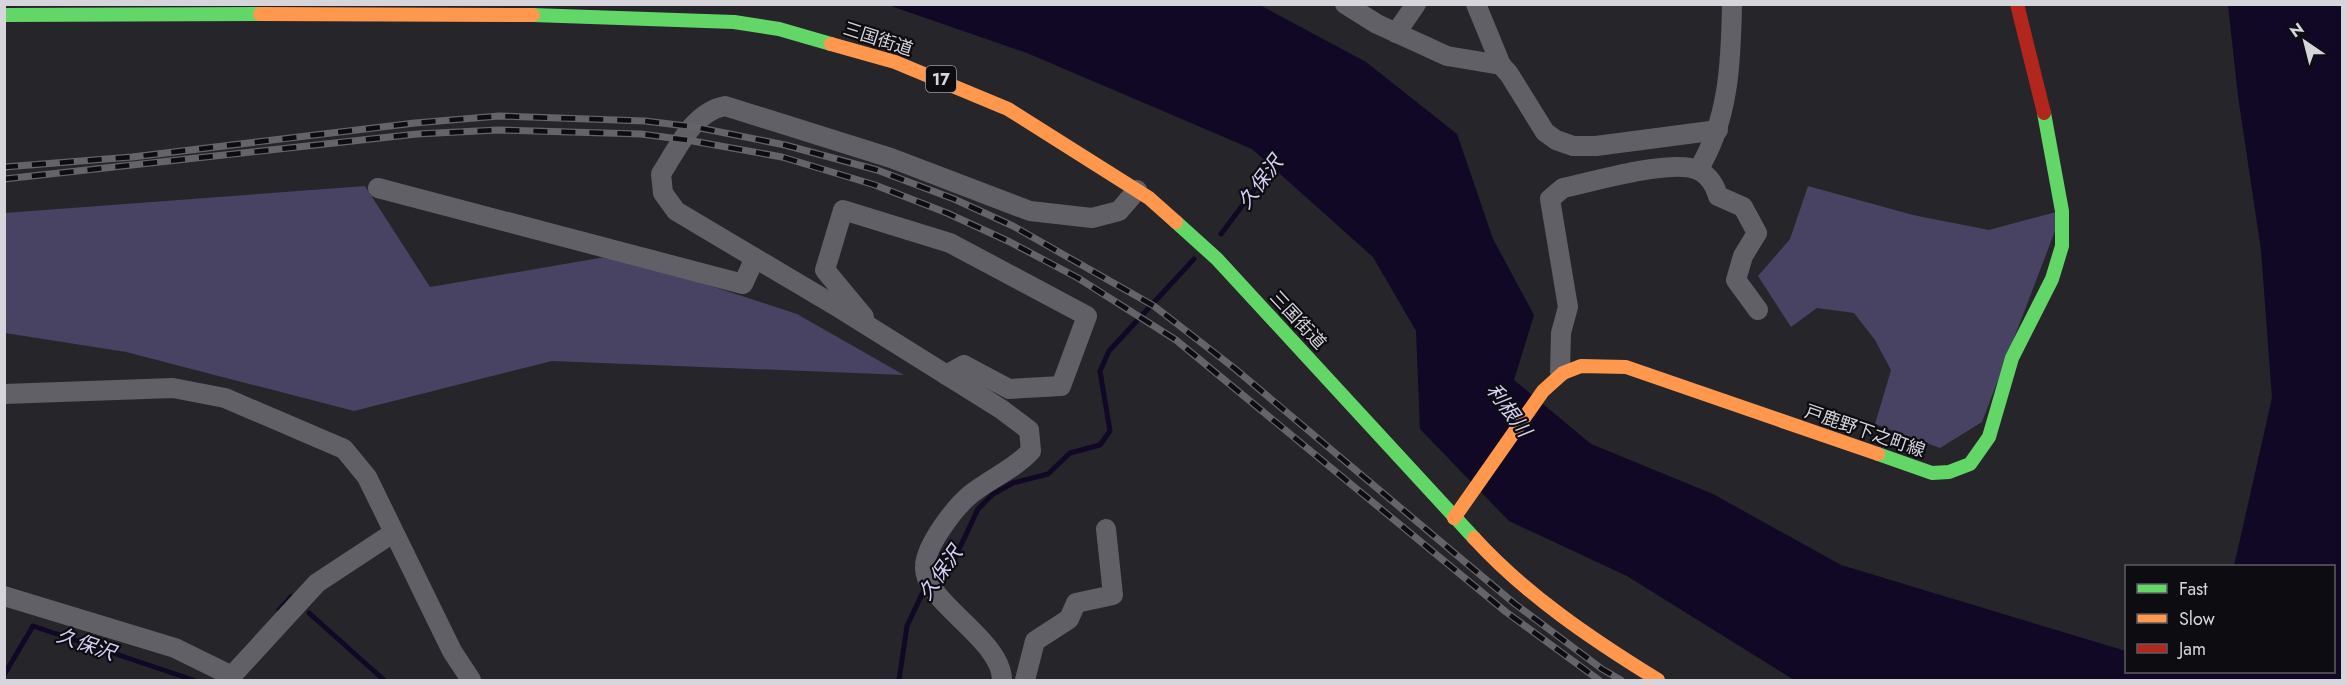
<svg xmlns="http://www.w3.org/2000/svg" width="2347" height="685" font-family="Jost,'Noto Sans JP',sans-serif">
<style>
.forest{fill:#484263}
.water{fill:#100824}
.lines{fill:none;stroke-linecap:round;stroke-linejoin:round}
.stream{stroke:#100824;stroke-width:5}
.street{stroke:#616066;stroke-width:20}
.fast{stroke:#63d668;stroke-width:14}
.slow{stroke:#ff974d;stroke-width:14}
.jam{stroke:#b3261e;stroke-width:14}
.rail-casing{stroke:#656468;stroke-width:7}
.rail{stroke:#0d0c11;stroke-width:4.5;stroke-dasharray:14;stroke-linecap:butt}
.labels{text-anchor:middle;stroke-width:4.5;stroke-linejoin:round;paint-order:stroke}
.shield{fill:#0d0c11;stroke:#9a999f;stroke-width:1.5}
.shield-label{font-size:16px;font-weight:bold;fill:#d6d5dc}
.street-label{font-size:18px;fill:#d6d5dc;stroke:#0d0c11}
.water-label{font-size:20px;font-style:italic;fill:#d6cff6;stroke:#0d0c11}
</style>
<rect width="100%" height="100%" fill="#25252a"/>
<g class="forest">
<path d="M365,186L430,287L617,255L797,314L904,375L552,361L354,411L126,352L5,333L4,213Z"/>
<path d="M1808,186L1913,215L1989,230L2063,210L1982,422L1940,448L1875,424L1891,370L1875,340L1854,313L1817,308L1791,327L1758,276L1790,239Z"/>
</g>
<path class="water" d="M888,5H1260L1366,62L1457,134L1493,239L1534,315L1514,380L1591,444L1713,494L1841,565L2126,651V672H2334V566H2234L2272,398L2261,250L2238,96L2228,5H2342V680H1794L1627,576L1509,521L1420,429L1416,331L1373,257L1252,149L1027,53Z"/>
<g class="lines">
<g class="stream">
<path d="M1221,234L1276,161"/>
<path d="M279,610L291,597"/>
<path d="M309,613L384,680"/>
<path d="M4,675L33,626L193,680"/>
<path d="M899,680L907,626L923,592L954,560L978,509L993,494L1013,483L1048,474L1070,453L1100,445L1110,431L1100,371L1109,351L1194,259"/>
</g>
<g class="street">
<path d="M1345,4L1377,24L1447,56L1501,65L1509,74L1545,132L1556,140L1573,146H1596L1718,130"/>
<path d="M1476,4L1501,65"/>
<path d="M1396,33L1416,4"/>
<path d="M1698,170C1729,120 1731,62 1732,4"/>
<path d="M378,188L743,284L755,258"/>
<path d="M864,317L825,270L843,210L950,243L1087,316L1061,386L1009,389L964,365L946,375"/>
<path d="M1560,372L1561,333L1568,307L1550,199L1563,188C1592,182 1675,157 1700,171C1710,177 1715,185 1718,196L1743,207L1757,233L1743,256L1736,280L1758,310"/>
<path d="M4,394L173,388L225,398L344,449L367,477L452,651L471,680"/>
<path d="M4,596L175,648L232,676"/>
<path d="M228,680L317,583L393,533"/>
<path d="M1002,680C1002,639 922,601 925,566C926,545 955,507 971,494C991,478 1013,470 1031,451L1029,430L1001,409L841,309L676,211L663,193L661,174C678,148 693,112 725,106L891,158L1030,211L1092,218L1119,211L1137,190"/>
<path d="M1025,680L1035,641L1069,619L1076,603L1113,595L1106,529"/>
</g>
<g class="fast">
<path d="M4,15L260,14"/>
<path d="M533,15L734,22L779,29L831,44"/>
<path d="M1176,222L1217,259L1474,538"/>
<path d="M1878,454L1932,473L1949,472L1970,464L1989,437L2012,358L2052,279L2062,246V211L2044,113"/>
</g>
<g class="slow">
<path d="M260,14L533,15"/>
<path d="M831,44L895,62L1008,109L1149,198L1176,222"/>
<path d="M1454,518L1543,391L1563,373L1581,366L1626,367L1878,454"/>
<path d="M1474,538C1526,595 1593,640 1658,680"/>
</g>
<path class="jam" d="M2017,4L2044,113"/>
<g class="rail-casing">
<g id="rail">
<path d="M4,167L132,157L415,123L499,116L645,121L695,127L785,145L877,170L954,199L1013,226L1154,306L1234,368L1515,604L1602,669L1621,680"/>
<path d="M4,179L417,134L498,130L641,134L687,140L782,157L875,185L947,213L1010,242L1078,278L1176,340L1506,612L1599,680"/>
</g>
</g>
<use href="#rail" class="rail"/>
</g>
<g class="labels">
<rect class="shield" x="926" y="66" width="30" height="26" rx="4.5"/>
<g class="shield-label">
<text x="941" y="85">17</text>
</g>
<g class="street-label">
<text transform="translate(878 39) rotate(18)" y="6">三国街道</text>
<text transform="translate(1298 320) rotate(47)" y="6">三国街道</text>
<text transform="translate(1865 431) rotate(19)" y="6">戸鹿野下之町線</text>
</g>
<g class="water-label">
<text transform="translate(1260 182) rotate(-53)" y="7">久保沢</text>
<text transform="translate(1509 410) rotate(54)" y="7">利根川</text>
<text transform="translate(940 573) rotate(-55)" y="7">久保沢</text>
<text transform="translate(86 644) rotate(19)" y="7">久保沢</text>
</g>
</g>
<rect width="2347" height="685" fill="none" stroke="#d6d5dc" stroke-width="12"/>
<rect x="2125" y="565" width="210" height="108" fill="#0d0c11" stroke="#5d5c62" stroke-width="1.5"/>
<rect x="2137" y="584" width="30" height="9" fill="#63d668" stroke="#5d5c62" stroke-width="1.5"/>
<text x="2179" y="595" font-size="18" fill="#d6d5dc">Fast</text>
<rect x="2137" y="614" width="30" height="9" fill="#ff974d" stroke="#5d5c62" stroke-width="1.5"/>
<text x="2179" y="625" font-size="18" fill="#d6d5dc">Slow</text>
<rect x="2137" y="644" width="30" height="9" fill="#b3261e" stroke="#5d5c62" stroke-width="1.5"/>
<text x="2179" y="655" font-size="18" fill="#d6d5dc">Jam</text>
<g transform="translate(2305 42) rotate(325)" stroke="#0d0c11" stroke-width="4.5" paint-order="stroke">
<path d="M0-4.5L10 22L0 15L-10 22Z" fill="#d6d5dc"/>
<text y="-9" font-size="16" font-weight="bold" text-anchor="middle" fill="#d6d5dc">N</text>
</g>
</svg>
